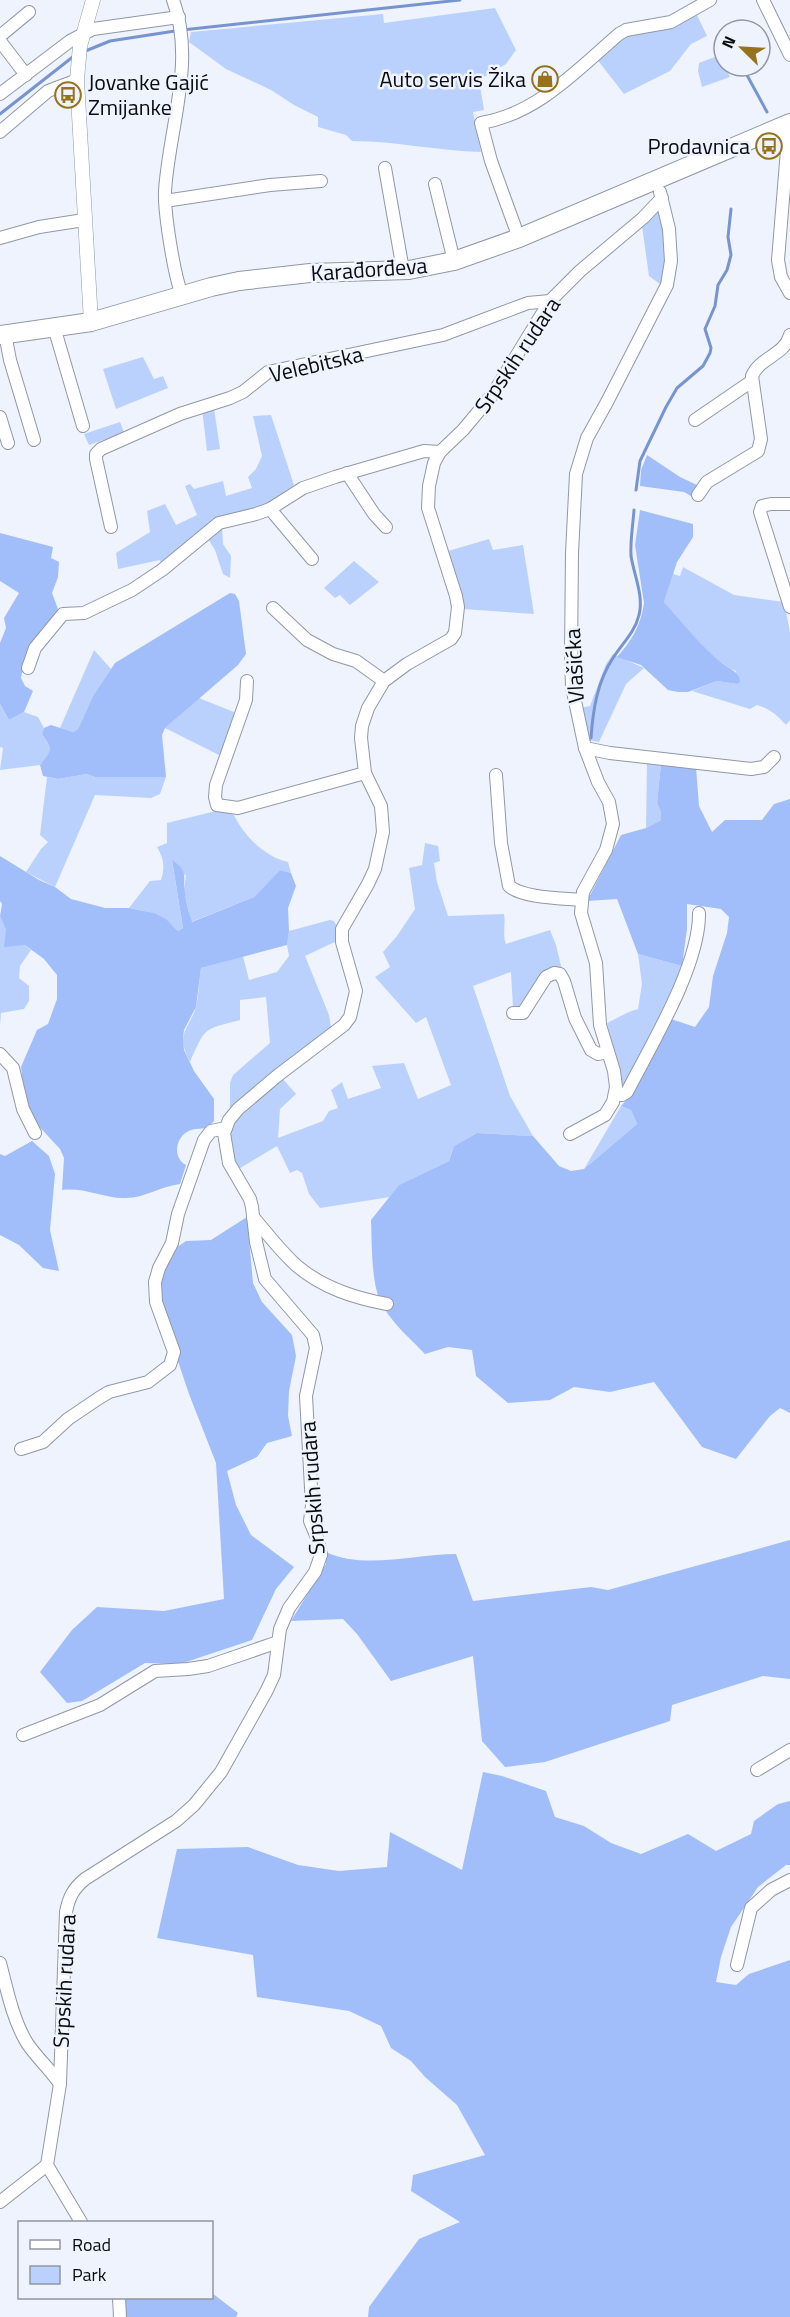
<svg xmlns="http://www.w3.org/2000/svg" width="790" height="2317" font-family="'Titillium Web',sans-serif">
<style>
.green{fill:#bbd1fd}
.forest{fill:#a1befa}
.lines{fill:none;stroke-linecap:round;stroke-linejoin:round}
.stream{stroke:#7894ce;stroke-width:3}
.minor-casing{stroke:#9198a4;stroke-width:14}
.tertiary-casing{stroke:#9198a4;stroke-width:15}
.primary-casing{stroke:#9198a4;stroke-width:20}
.minor{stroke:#fff;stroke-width:12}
.tertiary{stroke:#fff;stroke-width:14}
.primary{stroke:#fff;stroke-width:18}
.labels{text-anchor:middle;stroke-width:5;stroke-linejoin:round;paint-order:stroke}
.poi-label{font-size:22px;fill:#090b0f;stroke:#eef3fe;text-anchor:end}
.street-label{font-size:22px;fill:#090b0f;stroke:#eef3fe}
</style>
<rect width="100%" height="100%" fill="#eef3fe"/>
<g class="green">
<path d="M495,8L516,50L506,64L479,80L484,110L473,112L481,152C437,151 396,141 352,141L346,135L318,127V117L294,105L271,90L226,69L189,42L191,32L383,14L384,23Z"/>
<path d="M696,13L707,36L691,44L670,71L624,94L596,58L619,38Z"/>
<path d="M720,55L730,77L702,87L698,71L699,63Z"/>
<path d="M656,211L660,214L666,242L664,287L649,276L642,226Z"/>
<path d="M143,357L154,379L163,376L168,388L116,409L103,369Z"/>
<path d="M214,408L220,449L207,451L202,409Z"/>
<path d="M271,415L294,485L266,504L252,510L219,517L162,567L160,560L118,569L116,553L150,532L147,511L165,504L176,525L197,515L185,486L190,484L194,489L223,481L226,496L252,488L248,477L256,469L262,456L253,416Z"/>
<path d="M120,422L124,433L89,445L84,434Z"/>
<path d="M222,527L223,544L231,556L230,578L223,574L215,550L208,539Z"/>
<path d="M489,539L493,550L523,545L534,614L463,609L448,551Z"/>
<path d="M354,561L379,582L350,605L340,595L335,598L324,588Z"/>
<path d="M683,567L734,595L784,602L790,632V720L786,725C777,715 770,709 757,705L750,709L692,691L717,681L737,684L736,671C711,662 683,623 664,602L673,574L680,576Z"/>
<path d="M94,650L111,669L93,696L78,729L73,732L60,728Z"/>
<path d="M613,654L644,668L626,684L599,742L588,740L579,708L590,706L606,664Z"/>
<path d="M199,698L239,714L223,757L165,728Z"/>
<path d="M0,704L9,720L24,712L38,717L44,728L42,734C53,750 52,751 40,765L0,770L3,748L0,747Z"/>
<path d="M647,762L661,764L657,803L661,812V820L646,828Z"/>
<path d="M87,774L95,777H166L160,794L151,798L95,795L55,887L26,872L41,849L48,842L40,835L47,777L58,779Z"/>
<path d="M220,810L234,815C244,836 265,857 288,862L291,873L280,870L254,897L191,922L184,890L186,876L172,861L183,928L178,931C162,914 152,912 129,908L150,881L161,880C165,867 164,859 157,847L167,843V823Z"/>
<path d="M425,843L438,846L440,861L434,863L437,882L448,916L504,914C506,924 502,935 506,944L550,930L556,945L563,974L556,969L523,1006L513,1008L511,972L473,986L510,1096L533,1136L477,1133L454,1146L449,1161L399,1185L390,1197L320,1208L309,1194L302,1173L297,1170L290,1173L277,1146L237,1170L229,1146V1135L235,1116L283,1079L296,1094L280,1109L278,1138L323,1121L329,1111L338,1108L331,1090L342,1082L348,1099L381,1088L372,1066L404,1063L418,1099L451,1085L426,1017L416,1023L375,977L390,967L383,952L397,936L415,909L409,868L422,865Z"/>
<path d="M0,916L6,930L31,950L20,966L19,978L29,986V1001L24,1009L1,1013L0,1026Z"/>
<path d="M330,920L334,921L339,930V940L305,956L329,1015L331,1027L230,1110V1083L233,1075L270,1043L266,997L240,1000V1020C202,1030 206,1027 190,1062C175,1032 188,1032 196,1007C199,995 199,980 201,968L243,956L249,980L277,972L289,956L287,945L289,931Z"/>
<path d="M638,954L682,966L672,996L627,1084L623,1087L607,1023C618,1018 626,1012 638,1009L642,984Z"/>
<path d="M621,1106L631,1110L637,1124L584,1169Z"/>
</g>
<g class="forest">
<path d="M647,455L680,477L697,485L691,496L684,492L640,486L641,470Z"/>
<path d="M640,510L693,524V537L677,562L664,602C683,623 701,647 723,664C731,670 739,671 740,682L737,684L717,681L688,692H678L668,690L641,665L617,657C632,640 641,625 644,603L635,545Z"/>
<path d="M0,533L53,547L51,558L59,562L58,577L52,593L58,609C43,630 26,652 21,678L25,686L33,691L24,712L9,720L0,704V643L6,628L4,618L19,593L0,581Z"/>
<path d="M230,593L235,594L239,601L246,654L238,665L165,728L162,735L166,777H95L87,774L58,779L43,776L40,765C52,750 53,750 42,734L44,728L51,725L73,732L78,729L93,696L115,663Z"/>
<path d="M661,764L696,767L699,806L712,832L725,820H762L774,804L790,799V1413L780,1408L770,1416L736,1459L702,1447L654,1382L610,1392L574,1387L550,1400L508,1403L476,1376L472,1350L448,1347L425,1354C410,1338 389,1321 380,1300C371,1281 372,1242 371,1220L399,1185L449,1161L454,1146L477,1133L533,1136L559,1166L571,1171L584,1169L637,1124L631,1110L621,1106L634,1092L671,1019L695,1027L709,1007L713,976L727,933L729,917L721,909L687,904V929L682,966L638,954L617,899L587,901L621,835L646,828L661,820V812L657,803Z"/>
<path d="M0,856L39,880L55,887L71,899L105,908H129L154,913L166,919L178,931L183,928L172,860C190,873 182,875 185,893C186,903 189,913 192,922L254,897L280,870L291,873L296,886L288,908L289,931L287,945L201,968L196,1007L184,1030L183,1038L184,1050L194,1071L214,1099V1121C202,1134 199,1125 187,1132C175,1139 173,1158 186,1165L180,1184C161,1186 143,1199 124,1198C103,1198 84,1187 62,1190L64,1158L60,1149L34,1121L25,1104L21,1067L37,1030L48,1024L57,999V975L44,959L25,945L4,947L6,930L0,916L2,904L0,901Z"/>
<path d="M32,1141L49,1156L55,1174L50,1230L59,1271L43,1268L19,1245L0,1235V1154L5,1156Z"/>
<path d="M247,1217L253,1283L262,1302L292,1335L296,1356L289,1391L288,1416L292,1436L267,1443L257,1457L227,1471L236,1505L251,1535L294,1567L276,1589L252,1640L180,1664L145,1663L82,1701L67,1703L40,1672L72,1630L97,1607L164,1611L224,1599L216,1463L189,1394L160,1308V1277L173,1250L186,1241L211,1240Z"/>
<path d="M790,1540V1679L763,1676L672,1705L670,1721L545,1762L505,1767L482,1741L473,1656L391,1681L357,1634L343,1619L291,1621L326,1564V1552C363,1570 417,1554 456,1554L473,1601L591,1587L608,1590Z"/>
<path d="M483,1772L502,1776L546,1791L555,1817L584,1826L611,1843L641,1854L688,1834L716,1851L751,1834L754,1821L778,1804L790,1801V1865H786L758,1887L731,1927L721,1957L716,1982L736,1985L749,1974L790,1960V2317H368L369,2307L419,2239L460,2222L411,2191L413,2175L485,2155L457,2105L425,2077L411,2061L391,2048L381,2026L349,2011L257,1997L253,1955L157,1938L177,1849L248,1847L298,1865L339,1871L387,1867L390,1832L462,1870Z"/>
<path d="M212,2293L238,2313L236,2317H126L123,2298H212Z"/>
</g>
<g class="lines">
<g class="stream">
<path d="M182,30L460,0"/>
<path d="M83,52L110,41L175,31"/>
<path d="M742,66L767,112"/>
<path d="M0,114L74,56"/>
<path d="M636,490L640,461L666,407L677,388L703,366L710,353L711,348L705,329L715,306L718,285L727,270L731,255L728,237L731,209"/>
<path d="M591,738C593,710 597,682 613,658C622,644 635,632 639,615C644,596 634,575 631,556C630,541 633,525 634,510"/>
</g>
<g class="minor-casing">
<g id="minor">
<path d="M173,0C196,61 169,128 165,191C164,212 174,275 182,295"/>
<path d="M763,0L790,55"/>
<path d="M0,36L29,12"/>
<path d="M0,41L26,75"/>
<path d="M0,94L70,41L93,29L179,17"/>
<path d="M785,125L787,150L778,260L781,277L790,293"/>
<path d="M0,132L48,91L77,80"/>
<path d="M385,168L403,270"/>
<path d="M435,184L454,261"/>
<path d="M165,201L270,185L321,181"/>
<path d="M0,238L39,227L84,220"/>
<path d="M519,238L491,161L481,123C537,114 577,70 619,34L626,30L671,22L710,0"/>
<path d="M54,327L83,426"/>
<path d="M5,334L10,360L34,440"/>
<path d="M0,417L8,443"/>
<path d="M695,420L752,381"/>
<path d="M347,473L374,514L386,527"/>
<path d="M698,495L707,482L758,451L761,439L752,376C760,357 785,355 790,335"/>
<path d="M790,504H771L762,506L760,512L790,607"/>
<path d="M270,509L312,559"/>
<path d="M111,527L96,459V454L101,449L180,414L230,398L243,392L268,372L443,335L528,303L550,301"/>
<path d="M273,608L307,640L333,654L356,661L384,681"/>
<path d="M28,668L35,648L63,614L84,613L132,590L162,570L219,523L256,514L270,509L303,488L335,477L424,451L440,452"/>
<path d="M247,681L246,700L216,785L215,797L217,805L238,808L365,773"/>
<path d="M585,748L610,753L751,769L764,767L774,757"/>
<path d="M496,775L501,843L509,886C523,898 562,898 581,900"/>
<path d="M513,1013H523L546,977L554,973L560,974L564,981L575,1018L591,1050L598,1054L608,1052"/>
<path d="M0,1054L13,1068L23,1109L35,1133"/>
<path d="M615,1095H622L627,1092C651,1045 700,965 699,913"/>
<path d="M570,1134L605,1115L613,1102L616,1087L614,1071L600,1025L596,963L581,913L583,892L606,850L613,824L609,802L598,782L585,748L572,687L571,656L572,553L576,474L587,438L607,402L667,285L671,261L669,229L660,192"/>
<path d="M253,1217C267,1233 281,1252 297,1266C323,1288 354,1298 387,1304"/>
<path d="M21,1449L43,1442L68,1419L99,1398L109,1392L148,1382L170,1365L174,1352L156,1302L155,1282L159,1268L172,1243L178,1214L204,1140L211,1131L226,1128"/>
<path d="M23,1735L100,1705L155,1671L188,1669L208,1666L278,1642"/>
<path d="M757,1770L790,1750"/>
<path d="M0,1963C7,1990 13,2020 27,2043C37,2058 50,2069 60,2084"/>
<path d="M737,1965L751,1908L771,1890L790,1880"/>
<path d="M0,2202L47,2165"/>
<path d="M81,2222L47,2165L60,2084L66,1912C69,1897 73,1889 85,1879L176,1821L194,1805L221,1772L266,1692L274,1675L280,1629L289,1608L315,1572L321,1555L318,1540L310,1521L312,1506L306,1396L316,1348L313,1335L265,1279L256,1242L252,1207L250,1199L229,1163L224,1133L229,1120L238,1109L277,1076L344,1025L350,1017L356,991L342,942V929L368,884L375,869L383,832L381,806L365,773L361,738L362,726L368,708L384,681L407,664L451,639L455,633L458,607L456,596L428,508L429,486L434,463L440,452L463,430L493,394L550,301L580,271L643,218L662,198"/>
<path d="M119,2298L120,2317"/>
</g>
</g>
<g class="tertiary-casing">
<path id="tertiary" d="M91,322L77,80L80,46L93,0"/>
</g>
<g class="primary-casing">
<path id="primary" d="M0,335L91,322L211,287L239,281L310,273L409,270L454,261L519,238L790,123"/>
</g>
<use href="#minor" class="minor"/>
<use href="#tertiary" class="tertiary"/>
<use href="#primary" class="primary"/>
</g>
<defs>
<g id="shop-ring" transform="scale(1.35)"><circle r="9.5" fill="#eef3fe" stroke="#96721b" stroke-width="1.5"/><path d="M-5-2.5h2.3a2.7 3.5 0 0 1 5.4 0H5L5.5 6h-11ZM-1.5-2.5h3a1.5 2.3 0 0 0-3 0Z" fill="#96721b"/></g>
<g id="bus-ring" transform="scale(1.35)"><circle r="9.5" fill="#eef3fe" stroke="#96721b" stroke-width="1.5"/><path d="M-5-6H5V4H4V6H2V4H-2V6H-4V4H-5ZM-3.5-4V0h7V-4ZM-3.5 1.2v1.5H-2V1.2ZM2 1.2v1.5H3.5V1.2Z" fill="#96721b"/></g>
</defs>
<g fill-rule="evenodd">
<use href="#shop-ring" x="545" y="79"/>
<use href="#bus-ring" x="68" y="95"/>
<use href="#bus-ring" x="769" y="146"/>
</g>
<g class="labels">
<g class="poi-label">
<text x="526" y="87">Auto servis Žika</text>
<text x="88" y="90" text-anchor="start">Jovanke Gajić<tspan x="88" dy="25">Zmijanke</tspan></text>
<text x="750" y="154">Prodavnica</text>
</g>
<g class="street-label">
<text transform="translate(369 269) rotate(-4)" y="8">Karađorđeva</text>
<text transform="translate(517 355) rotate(-56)" y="8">Srpskih rudara</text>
<text transform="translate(316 364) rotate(-13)" y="8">Velebitska</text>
<text transform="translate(574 666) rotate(-93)" y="8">Vlašićka</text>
<text transform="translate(312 1488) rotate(-94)" y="8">Srpskih rudara</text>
<text transform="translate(64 1981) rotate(-87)" y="8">Srpskih rudara</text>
</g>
</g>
<rect x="18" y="2221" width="195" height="78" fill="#eef3fe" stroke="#92969e" stroke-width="1.5"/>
<rect x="30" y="2240" width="30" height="9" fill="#ffffff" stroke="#92969e" stroke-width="1.5"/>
<text x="72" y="2251" font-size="18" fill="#090b0f">Road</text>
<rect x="30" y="2266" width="30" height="18" fill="#bbd1fd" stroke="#92969e" stroke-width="1.5"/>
<text x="72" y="2281" font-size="18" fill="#090b0f">Park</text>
<g transform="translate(742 48) rotate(294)"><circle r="28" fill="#eef3fe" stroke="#92969e" stroke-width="1.5"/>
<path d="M0-4.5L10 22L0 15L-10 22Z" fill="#96721b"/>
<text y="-9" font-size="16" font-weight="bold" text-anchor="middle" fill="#090b0f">N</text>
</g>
</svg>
